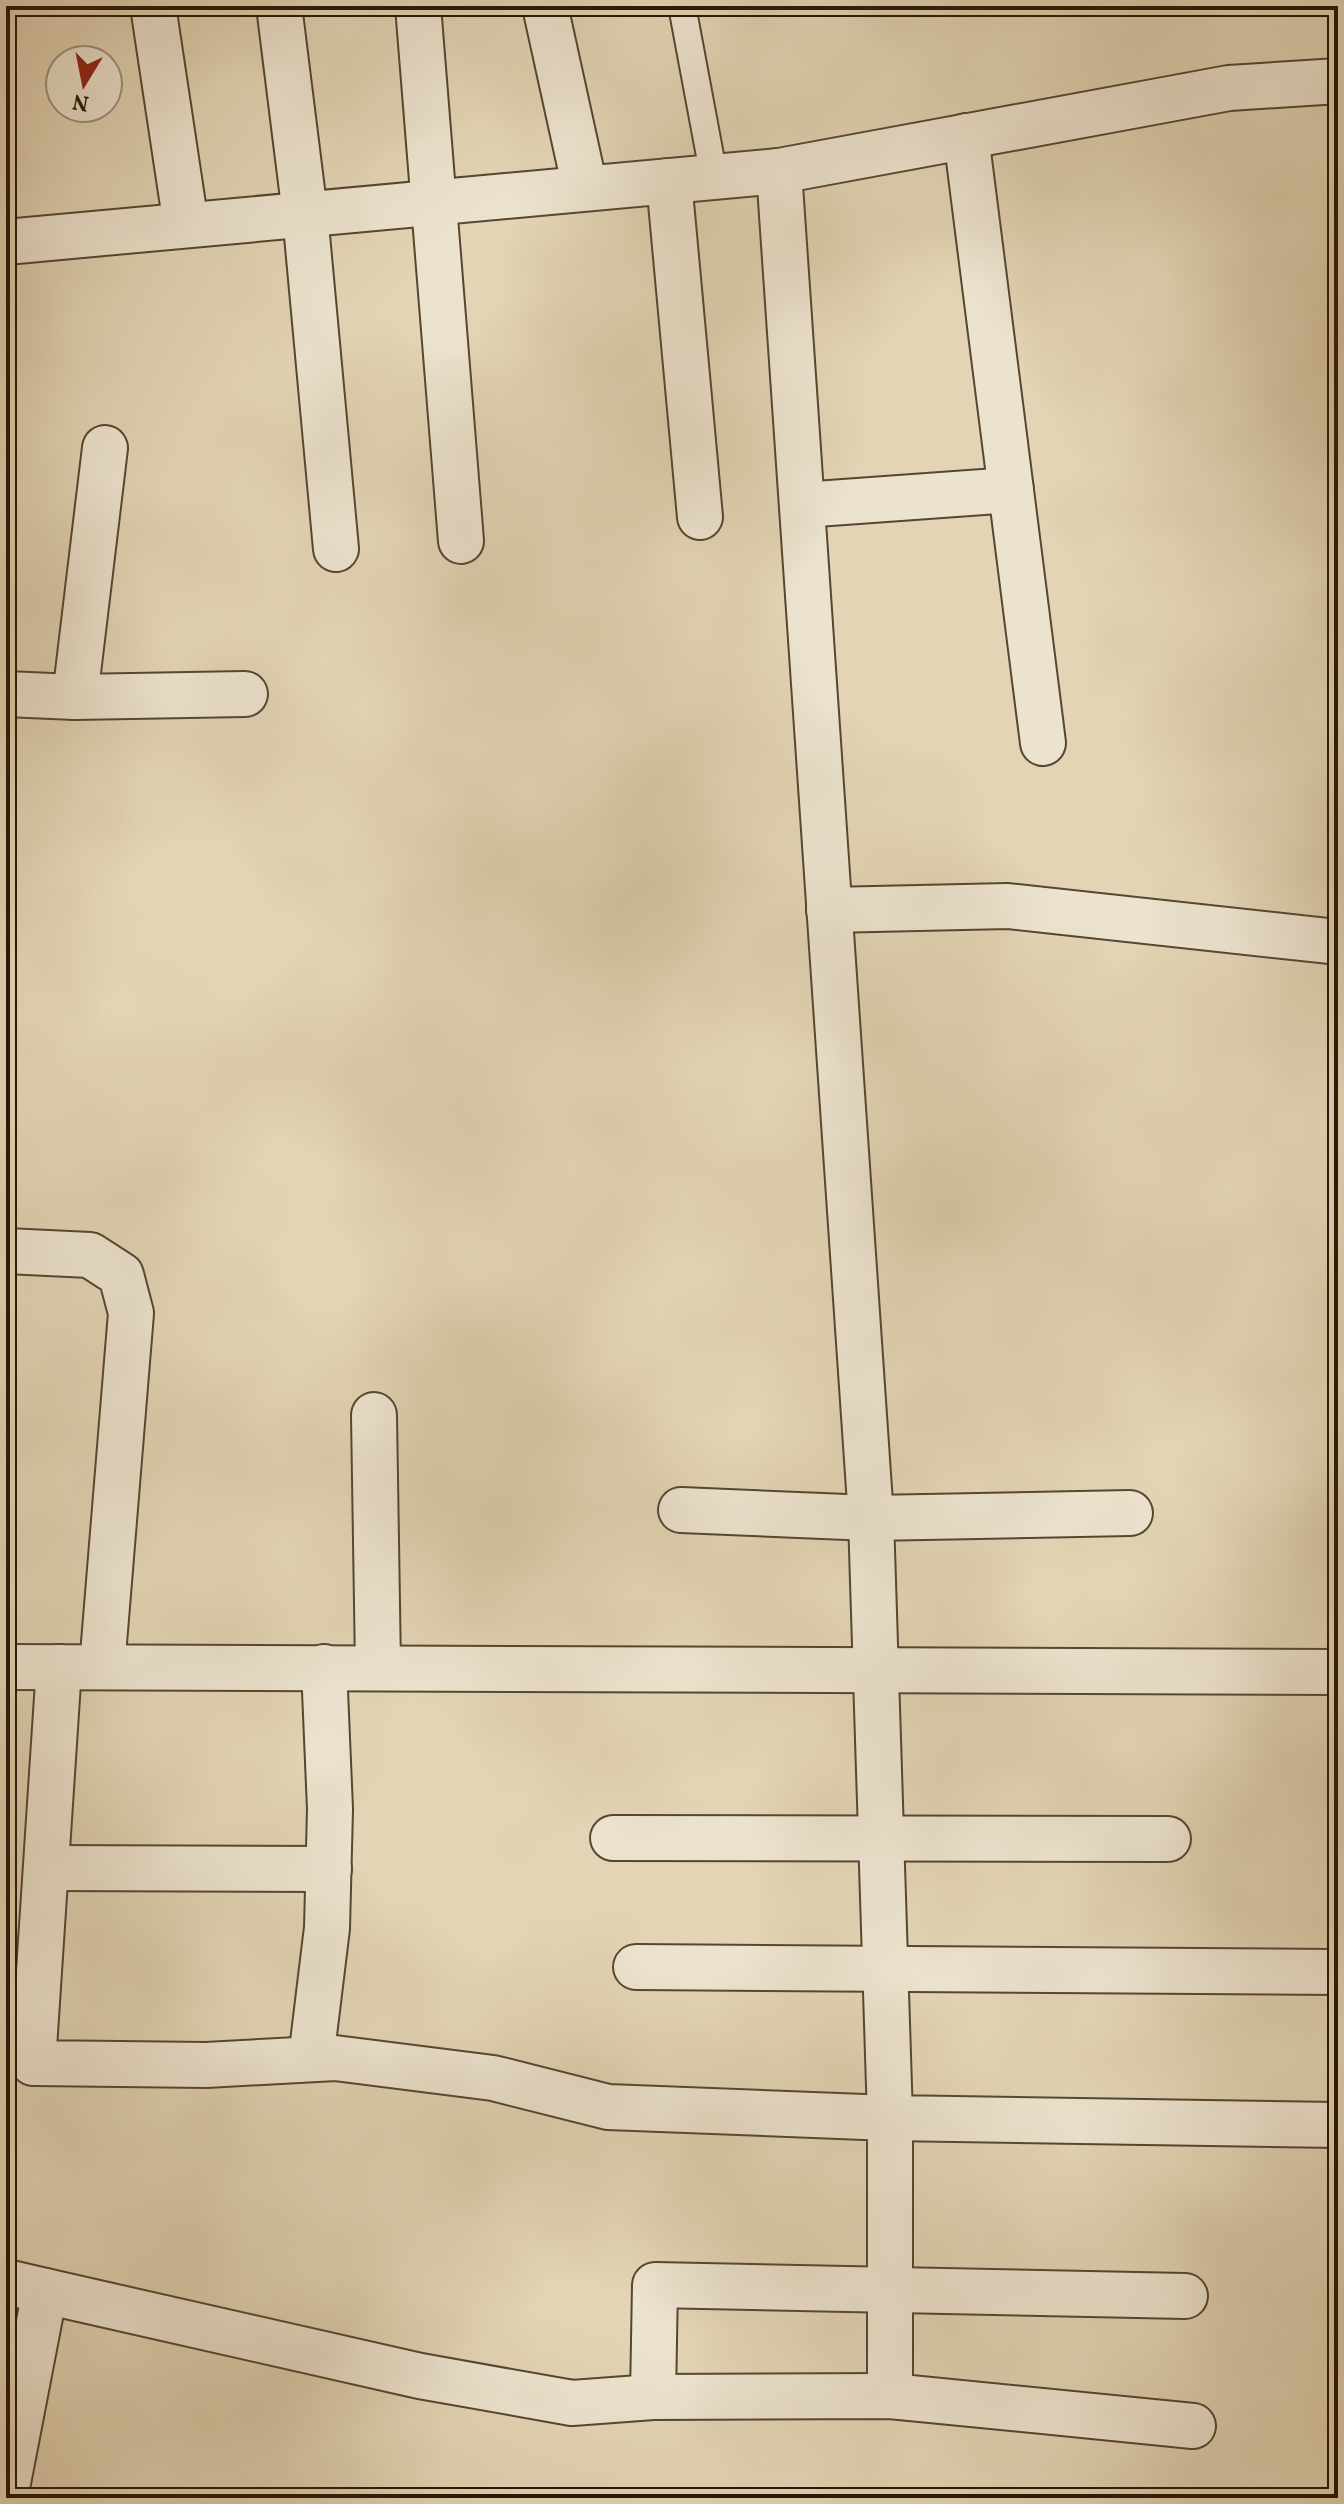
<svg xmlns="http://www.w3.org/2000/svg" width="1344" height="2504" font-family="Vollkorn,serif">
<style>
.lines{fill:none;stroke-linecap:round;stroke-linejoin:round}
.service-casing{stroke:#564632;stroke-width:30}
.minor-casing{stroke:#564632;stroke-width:48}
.tertiary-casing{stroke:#564632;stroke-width:48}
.service{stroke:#ece3ce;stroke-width:26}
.minor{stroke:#ece3ce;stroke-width:44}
.tertiary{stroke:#ece3ce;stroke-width:44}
</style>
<rect width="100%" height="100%" fill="#e2d4b4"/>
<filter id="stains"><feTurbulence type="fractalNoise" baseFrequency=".0025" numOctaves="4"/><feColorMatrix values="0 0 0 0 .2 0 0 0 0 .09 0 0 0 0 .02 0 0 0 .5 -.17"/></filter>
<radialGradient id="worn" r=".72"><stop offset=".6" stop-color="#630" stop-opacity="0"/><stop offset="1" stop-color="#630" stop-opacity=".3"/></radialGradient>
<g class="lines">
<g class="service-casing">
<path id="service" d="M682,6L714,177"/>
</g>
<g class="minor-casing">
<g id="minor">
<path d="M153,6L186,225"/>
<path d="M279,6L305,214L336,549"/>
<path d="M418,6L461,541"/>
<path d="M545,6L585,188"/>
<path d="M1338,81L1229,88L779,171L871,1518L890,2118L1338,2125"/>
<path d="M966,136L1043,743"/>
<path d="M669,181L700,517"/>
<path d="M802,505L1011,490"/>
<path d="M6,694L75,697L245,694"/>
<path d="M75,697L105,448"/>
<path d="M829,910L1008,906L1338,942"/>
<path d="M6,1251L90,1255L121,1275L131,1313L102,1667"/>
<path d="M374,1415L378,1667"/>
<path d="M681,1510L871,1518L1130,1513"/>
<path d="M6,1667L1338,1672"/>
<path d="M59,1667L33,2063L206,2065L335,2058L493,2078L608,2107L890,2118V2396"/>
<path d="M613,1838L1168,1839"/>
<path d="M46,1868L329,1869"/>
<path d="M636,1967L1338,1972"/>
<path d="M311,2059L327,1928L330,1809L324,1667"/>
<path d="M6,2282L45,2291L6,2493"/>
<path d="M45,2291L420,2376L572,2403L653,2397L890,2396L1193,2426"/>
<path d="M653,2397L655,2285L1185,2296"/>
</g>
</g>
<g class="tertiary-casing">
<path id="tertiary" d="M6,242L779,171"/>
</g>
<use href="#service" class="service"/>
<use href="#minor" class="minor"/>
<use href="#tertiary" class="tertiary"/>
</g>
<rect width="1344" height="2504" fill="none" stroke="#e2d4b4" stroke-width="32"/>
<rect x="8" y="8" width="1328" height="2488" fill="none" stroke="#271706" stroke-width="4"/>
<rect x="16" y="16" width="1312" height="2472" fill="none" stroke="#271706" stroke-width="2"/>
<g transform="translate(84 84) rotate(190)"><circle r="38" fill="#ece3ce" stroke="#9d917e" stroke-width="2"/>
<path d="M0-6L14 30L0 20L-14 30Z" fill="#8f2418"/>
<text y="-12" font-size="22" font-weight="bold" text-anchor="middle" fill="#271706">N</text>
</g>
<rect width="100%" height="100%" filter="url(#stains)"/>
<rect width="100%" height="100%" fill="url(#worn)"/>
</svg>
